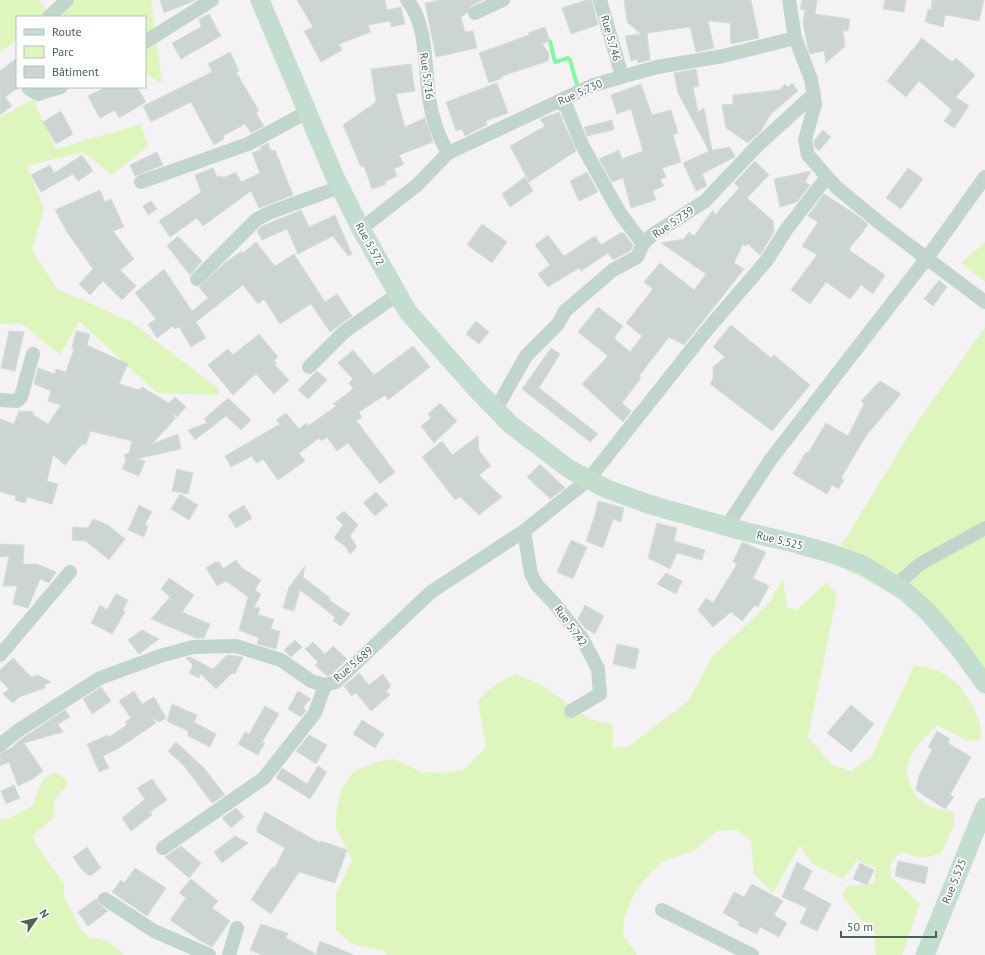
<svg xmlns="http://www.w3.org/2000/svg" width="985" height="955" font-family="'PT Sans',sans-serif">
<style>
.green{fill:#dff5be}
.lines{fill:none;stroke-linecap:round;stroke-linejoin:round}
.stream{stroke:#86f7a1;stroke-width:4}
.building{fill:#ccd5d2;stroke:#d6dedc}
.street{stroke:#c2d5cc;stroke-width:14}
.secondary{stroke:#c4ddd1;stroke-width:19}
.labels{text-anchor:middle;stroke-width:3.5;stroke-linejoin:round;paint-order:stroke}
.street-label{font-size:11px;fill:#476355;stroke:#fff}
</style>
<rect width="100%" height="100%" fill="#f5f2f5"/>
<g class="green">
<path d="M0,0H38L51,14L66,0H151L162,81L159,83L145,72V17H17V40L0,52Z"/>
<path d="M33,99L56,149L141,124L148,146L112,175L83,152L27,166L44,208L32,250L57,289L130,321L219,389L218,395L157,393L79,321L60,355L21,323L0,324V117Z"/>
<path d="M985,242V282L961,263Z"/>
<path d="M985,327V689L908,602L831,562L915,425Z"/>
<path d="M783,578L787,607L797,610L827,582L837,595L808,737L832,765L851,771L872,756L914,665C936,669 942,670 960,686C969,701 985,721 980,740L968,741L937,725L916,747L910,758L906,772L912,789L919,799L930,807L954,812V825L941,854L921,858L900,852L890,865L891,877L920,904L902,955H876L874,924L862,921L842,895L846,887L874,883L876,868L857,860L843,879L811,863L800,845L773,893L754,874L751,841L737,830L717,831L694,851L661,862L636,890L624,918L623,935L638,955H386L385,951L351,944L336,930V893L352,860L336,828V814L341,790L354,771L375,762L394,759L421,772L440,773L464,770L486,747L478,702C485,689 503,680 516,674L542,685L589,719L613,725V748L629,746L688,701L712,657L769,603Z"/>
<path d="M54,773L60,774L67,782L66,787L54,800L55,817L33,835L34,841L64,884V897L80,928L88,937L105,940L120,950L124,955H0V818L6,820L32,806L43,779Z"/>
</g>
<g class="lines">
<path class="stream" d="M550,41L555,62L568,58L570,60L577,85"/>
</g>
<g class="building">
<path d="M160,0H196L164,13Z"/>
<path d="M297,0H385L387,10L401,7L405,24L391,27L390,21L368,25L371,32L339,44L342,50L321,62L304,31L313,27Z"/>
<path d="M440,0H483L471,6L467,13L461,17L465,32L473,31L477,48L436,57L425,3Z"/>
<path d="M587,0H592L598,25L571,34L562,8Z"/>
<path d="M624,0H751L759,38L731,44L730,23L708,21L714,48L696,52L690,27L647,33L650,60L638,63L637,59L631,61L625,36L641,34L627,22Z"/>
<path d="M802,0H817L815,14L850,19L848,31L843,30L845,46L826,63L824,51L810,54L808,49L803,23L805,10L800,9Z"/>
<path d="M885,0H906L904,12L883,9Z"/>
<path d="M932,0H984L979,21L945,15L943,27L925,22L928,9L931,10Z"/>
<path d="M209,14L221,36L181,59L172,43L201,27L199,19Z"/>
<path d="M545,27L550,41L542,44L549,53L548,61L502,76V78L489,83L479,53L529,35L528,33Z"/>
<path d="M922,38L952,62L956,58L975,75L956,97L969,106L954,128L944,121L952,110L919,81L906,97L887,81Z"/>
<path d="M230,52L239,71L236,72L259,111L256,113L264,126L251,133L245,124L223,136L224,139L214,145L191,102L151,122L143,106L212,72L208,64Z"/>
<path d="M17,58V89L5,97L12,106L0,115V71Z"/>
<path d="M411,64L415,91L396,94L405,127L425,118L433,142L399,155L404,164L394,169L397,176L385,182L386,184L372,189L364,166L361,167L343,125L376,102L371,69Z"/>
<path d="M696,69L699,86L693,87L698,112L704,108L712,150L730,147L735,157L702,174L707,186L696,191L683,163L709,151L678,93L674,73Z"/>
<path d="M497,83L508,113L486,121L487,125L465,136L462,129L456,131L446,102Z"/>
<path d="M792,83L798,91L771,114L761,131L748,143L726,128L722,105L733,104V95L779,90L785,84L788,87Z"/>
<path d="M641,84L652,115L671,110L678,133L673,135L681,162L662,168L666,177L660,180L664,186L653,191L656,200L631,208L623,178L612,182L599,159L619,150L622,159L643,151L631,109L617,114L611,95Z"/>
<path d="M106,87H137L146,102L119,118L115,110L100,118L88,96Z"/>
<path d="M61,111L73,134L56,144L43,122Z"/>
<path d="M559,112L576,151L529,182L510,146L545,126L540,119Z"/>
<path d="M612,120L614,130L587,136L584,127Z"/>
<path d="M823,130L831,137L819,151L815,147L814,141Z"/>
<path d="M268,143L271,151L275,150L293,195L259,208L251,191L203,226L197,218L170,237L159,221L201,192L195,175L213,168L217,177L222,176L223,178L236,172L241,182L260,173L252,153L262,149L260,147Z"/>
<path d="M157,152L163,165L135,176L130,165Z"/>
<path d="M82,155L93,171L78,181L73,174L41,192L31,175L50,165L54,173Z"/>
<path d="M755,161L769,175L747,198L773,221L774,232L760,255L748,244L746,246L743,244L734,263L744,269L684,345L669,337L639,376L641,378L622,403L631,411L623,422L582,384L608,356L578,332L598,307L623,326L614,338L630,352L642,336L626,323L653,289L644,282L660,263L694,290L706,274L661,243L684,239L689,232L694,236L713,210L715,215L739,188L734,183Z"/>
<path d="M908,168L923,179L901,209L886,198Z"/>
<path d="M811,171L805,182L810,185L797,202L780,207L774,179Z"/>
<path d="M587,172L598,192L579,201L570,181Z"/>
<path d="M525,177L533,191L510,207L502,194Z"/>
<path d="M100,190L105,202L111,199L124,227L113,231L134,259L120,270L136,286L122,300L103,281L90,295L79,284L93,269L67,232L55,210Z"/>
<path d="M824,194L855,214L868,224L860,236L850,247L851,248L849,250L885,275L873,294L861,285L850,299L826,282L810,304L791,290L817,255L802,246L818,222L808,216Z"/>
<path d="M151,201L157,209L148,215L143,206Z"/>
<path d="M301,210L309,227L335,215L352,254L348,256L333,236L298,254L287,229L262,240L257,231L262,226Z"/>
<path d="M482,224L507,242L492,263L467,245Z"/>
<path d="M620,233H624L633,245L630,251L613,260L608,253L581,271L579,268L548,287L538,274L550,265L535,245L548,235L564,256L595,236L601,245Z"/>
<path d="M178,236L202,261L190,275L167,246Z"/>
<path d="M256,242L275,266L294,254L325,302L337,294L352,316L330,332L311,304L280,324L264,299L258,304L243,285L196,322L206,338L191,347L179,327L175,329L173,326L157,338L148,324L156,319L135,293L164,269L192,311L208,298L199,287L226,262L242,251L243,253Z"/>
<path d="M939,280L947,287L933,306L924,299Z"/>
<path d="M476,321L489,332L479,344L466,334Z"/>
<path d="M731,325L771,358L774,355L810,385L772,431L710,384L713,379V367L725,357L713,347Z"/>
<path d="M9,331L24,332L15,371L1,368Z"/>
<path d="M76,331L90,334L87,345L128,364L119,384L140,390L142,387L169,403L175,397L186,407L177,417L173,412L175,419L152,444L178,434L181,449L136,459L145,461L139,476L122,469L126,461L124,455L129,453L132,441L90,431L86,445L82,444L65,465L53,455L47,481L58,484L52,504L27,497L25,503L15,500L16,496L0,492V419L14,424L19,411L34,412L33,415L48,424L61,405L48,401L51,391L34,384L38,368L55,374L56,369L66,372L74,349L72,348Z"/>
<path d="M259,334L278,357L274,360L276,363L275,365L289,380L274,394L256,374L233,395L208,365L228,349L233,355Z"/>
<path d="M413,346L430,367L388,400L385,395L359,412L362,418L356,420L395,472L380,484L348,443L337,451L327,437L322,441L319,438L299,453L305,461L278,480L263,459L256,463L252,456L231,467L225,456L280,424L276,420L286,413L299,429L306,423L308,426L336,406L333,404L353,389L349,383L353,379L338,363L353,350L374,375Z"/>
<path d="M551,348L560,354L539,388L598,434L590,442L522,389Z"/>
<path d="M317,371L327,380L308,399L298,390Z"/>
<path d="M880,381L901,394L866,436L841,478L844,480L838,489L832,485L827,494L793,474L806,452L808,453L826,423L848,436L864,404L861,401Z"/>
<path d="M228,398L251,420L241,430L226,416L195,440L188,430L207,423L204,419Z"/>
<path d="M440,403L457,421L434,443L421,426L431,418L428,414Z"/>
<path d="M478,436L479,450L491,466L479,475L502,497L479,515L460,497L455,500L422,457L442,441L452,455Z"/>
<path d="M540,464L565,488L550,499L527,477Z"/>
<path d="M177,469L193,473L188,494L172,491Z"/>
<path d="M376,492L388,505L375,516L363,503Z"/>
<path d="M180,494L198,505L189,520L171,509Z"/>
<path d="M598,501L624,508L621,522L613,519L603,548L586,541L595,515Z"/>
<path d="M139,505L152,512L145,524L148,526L144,537L128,530Z"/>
<path d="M244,505L252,518L236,528L228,515Z"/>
<path d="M344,511L358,525L350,536L357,547L350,554L345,546L334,538L343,525L336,518Z"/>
<path d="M93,519L108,525L125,539L109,560L86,541L72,540L73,527L88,528Z"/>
<path d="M657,523L677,528L674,541L705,550L702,560L677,553L670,569L648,558Z"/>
<path d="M571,540L587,547L573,579L557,572Z"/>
<path d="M742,542L766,552L753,578L769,586L758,607L755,605L742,621L731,612L713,627L698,610L706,598L713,603L737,564L733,562Z"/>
<path d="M0,544L24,545L23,564H37L56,572L49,583L40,579L28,608L13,604L17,586H3L9,556L0,557Z"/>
<path d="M236,560L241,567L261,580L255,590L261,594L254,607L260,608L258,615L274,619L271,629L280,631L276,649L257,644L259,638L239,630L248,597L226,581L217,586L206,568L215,562H219L223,569Z"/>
<path d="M305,566L303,577L330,598L329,600L350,614L341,626L333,621L335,617L300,590L294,611L283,608L289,587Z"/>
<path d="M666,573L682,581L676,594L657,584Z"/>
<path d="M169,578L194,595L182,612L210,624L204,638H196L151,619L170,597L161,589Z"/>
<path d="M116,594L128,600L123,610L125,612L112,634L91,623L100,605L107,610Z"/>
<path d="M585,605L604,616L595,634L585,628L578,619Z"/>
<path d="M142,630L159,639L139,654L128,640Z"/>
<path d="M295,640L302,647L291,657L284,650Z"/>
<path d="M313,642L325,654L333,646L347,659L332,674L327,676L315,665L318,662L305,649Z"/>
<path d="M617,644L639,649L635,669L613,664Z"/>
<path d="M227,655L243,657L235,674L232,673L216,689L201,674L199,678L189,673L193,665L186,658L190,657L213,669Z"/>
<path d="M13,658L31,677L38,675L51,682L44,685L45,688L19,697L13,703L3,694L9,689L0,680V670Z"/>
<path d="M359,673L369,685L383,674L391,686L386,691L390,695L371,711L356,693L352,696L344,686Z"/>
<path d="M101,687L111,701L92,714L83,699Z"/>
<path d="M134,691L142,704L154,697L166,718L159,722L151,718L156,723L119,748L103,756L109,768L99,772L87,744L108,735L109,737L127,725L125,722L131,718L119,701Z"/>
<path d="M298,691L311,699L303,707L306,711L301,717L288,709Z"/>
<path d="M172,704L197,715L194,722L216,734L210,747L188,736V731L167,721Z"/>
<path d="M851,705L874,724L851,752L827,733Z"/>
<path d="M265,706L279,714L262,742L265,743L258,755L238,744L245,732L249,734Z"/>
<path d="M65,710L70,717L58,724L63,732L24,743L43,771L34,778L18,786L9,762L0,766V753L11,748L24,737Z"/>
<path d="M362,720L384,734L375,748L353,734Z"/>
<path d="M937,731L950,739L948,743L971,757L950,795L954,797L945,809L916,790L919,776L932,749L928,747Z"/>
<path d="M309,735L327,745L316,764L296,751Z"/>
<path d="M176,742L204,768L225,795L212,803L184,766L168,751Z"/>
<path d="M318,766L327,772L310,799L276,778L282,768L307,784Z"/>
<path d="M152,779L167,800L150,812L152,815L131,831L122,818L145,799L137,788Z"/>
<path d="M14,785L20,798L6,804L1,791Z"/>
<path d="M236,808L244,817L231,828L222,818Z"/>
<path d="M265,812L320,843L321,841L347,850L335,883L299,872L271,914L251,900L272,867L274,869L285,848L257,832V828Z"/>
<path d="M235,836L248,843L222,863L214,852Z"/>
<path d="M181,846L201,863L189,878L165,857Z"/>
<path d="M87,847L101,868L90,876L82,870L73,857Z"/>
<path d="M898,861L928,867L925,884L895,876Z"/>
<path d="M797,862L812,871L803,889L831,904L817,931L800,923L807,908L782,897Z"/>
<path d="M860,863L874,870L867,885L853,879Z"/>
<path d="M135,868L166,888L147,916L112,892L121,880L124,883Z"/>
<path d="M191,879L218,901L212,908L230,921L212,947L199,940L170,920L186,898L179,893Z"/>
<path d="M752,884L783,901L774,915L787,923L779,937L760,927L757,934L738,925L739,922L723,913L734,892L744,897Z"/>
<path d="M97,898L98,903L108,911L88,926L78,912Z"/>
<path d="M261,924L288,933L286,938L316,954L320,941L354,955H262L250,950Z"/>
</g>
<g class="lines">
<g class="street">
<path d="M407,0C427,22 425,69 429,98C432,118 438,136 448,153"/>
<path d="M600,0L622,76"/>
<path d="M475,13L503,0"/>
<path d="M49,17L67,0"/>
<path d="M795,38L811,79L815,104L805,140L808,155L836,187L881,224L985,302"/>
<path d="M145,42L212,0"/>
<path d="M29,89L38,94L61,87"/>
<path d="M558,102L566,106L582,145L603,183L620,213L643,244"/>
<path d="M141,182L248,144L307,112"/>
<path d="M361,229L417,185L448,153L593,85L657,67L723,56L795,38L789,0"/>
<path d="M197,279L257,219L271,212L340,187"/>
<path d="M309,367L344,332L398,294"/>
<path d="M0,400L17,401L21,397L33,354"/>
<path d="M496,409L526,356L558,324L565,311L613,270L637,257L643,244L652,235L705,201L758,145L814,94"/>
<path d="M727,526L771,459L927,258L985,177"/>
<path d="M524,531L531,574L537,585L554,603L582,638L598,669L600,694L571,711"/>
<path d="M896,585L920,564L985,528"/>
<path d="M0,655L70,572"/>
<path d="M0,745L19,730L100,678L160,656L193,647L236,646L281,660L311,681L325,685L336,682L431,592L524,531L588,480L706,331L767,260L786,230L827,177"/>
<path d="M163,848L264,778L315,713L325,685"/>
<path d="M105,899L154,931L209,955"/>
<path d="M662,910L752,955"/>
<path d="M229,955L237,928"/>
</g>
<g class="secondary">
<path d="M260,0L334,175L361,229L408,312L476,389L510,424L569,469L607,489L648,504L743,531L794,543L833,554L863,565L906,592L928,612L958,647L985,684"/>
<path d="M925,955L985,807"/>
</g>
</g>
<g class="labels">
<g class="street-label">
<text transform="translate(611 38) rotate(74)" y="4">Rue 5.746</text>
<text transform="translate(427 76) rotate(82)" y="4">Rue 5.716</text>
<text transform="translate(580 92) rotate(-24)" y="4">Rue 5.730</text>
<text transform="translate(673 222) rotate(-34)" y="4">Rue 5.739</text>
<text transform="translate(370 244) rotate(61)" y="4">Rue 5.572</text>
<text transform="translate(780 540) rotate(14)" y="4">Rue 5.525</text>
<text transform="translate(571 626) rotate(54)" y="4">Rue 5.742</text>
<text transform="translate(353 664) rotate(-41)" y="4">Rue 5.689</text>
<text transform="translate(954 881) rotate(-68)" y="4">Rue 5.525</text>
</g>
</g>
<rect x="16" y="16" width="130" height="72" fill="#ffffff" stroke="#b5c1bb"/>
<rect x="24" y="29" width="20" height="6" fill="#c4ddd1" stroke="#b5c1bb"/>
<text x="52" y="36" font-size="12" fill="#476355">Route</text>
<rect x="24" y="46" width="20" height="12" fill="#dff5be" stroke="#b5c1bb"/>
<text x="52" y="56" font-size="12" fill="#476355">Parc</text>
<rect x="24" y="66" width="20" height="12" fill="#ccd5d2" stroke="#b5c1bb"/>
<text x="52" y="76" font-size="12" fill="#476355">Bâtiment</text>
<g transform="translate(36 919) rotate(56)" stroke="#ffffff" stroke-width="3" paint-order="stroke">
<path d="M0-3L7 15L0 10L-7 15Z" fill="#476355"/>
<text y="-6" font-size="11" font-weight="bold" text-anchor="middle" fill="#476355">N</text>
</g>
<path d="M841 931v6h95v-6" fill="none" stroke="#476355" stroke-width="2"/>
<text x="847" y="931" font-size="12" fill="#476355" stroke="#ffffff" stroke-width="3" paint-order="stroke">50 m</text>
</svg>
